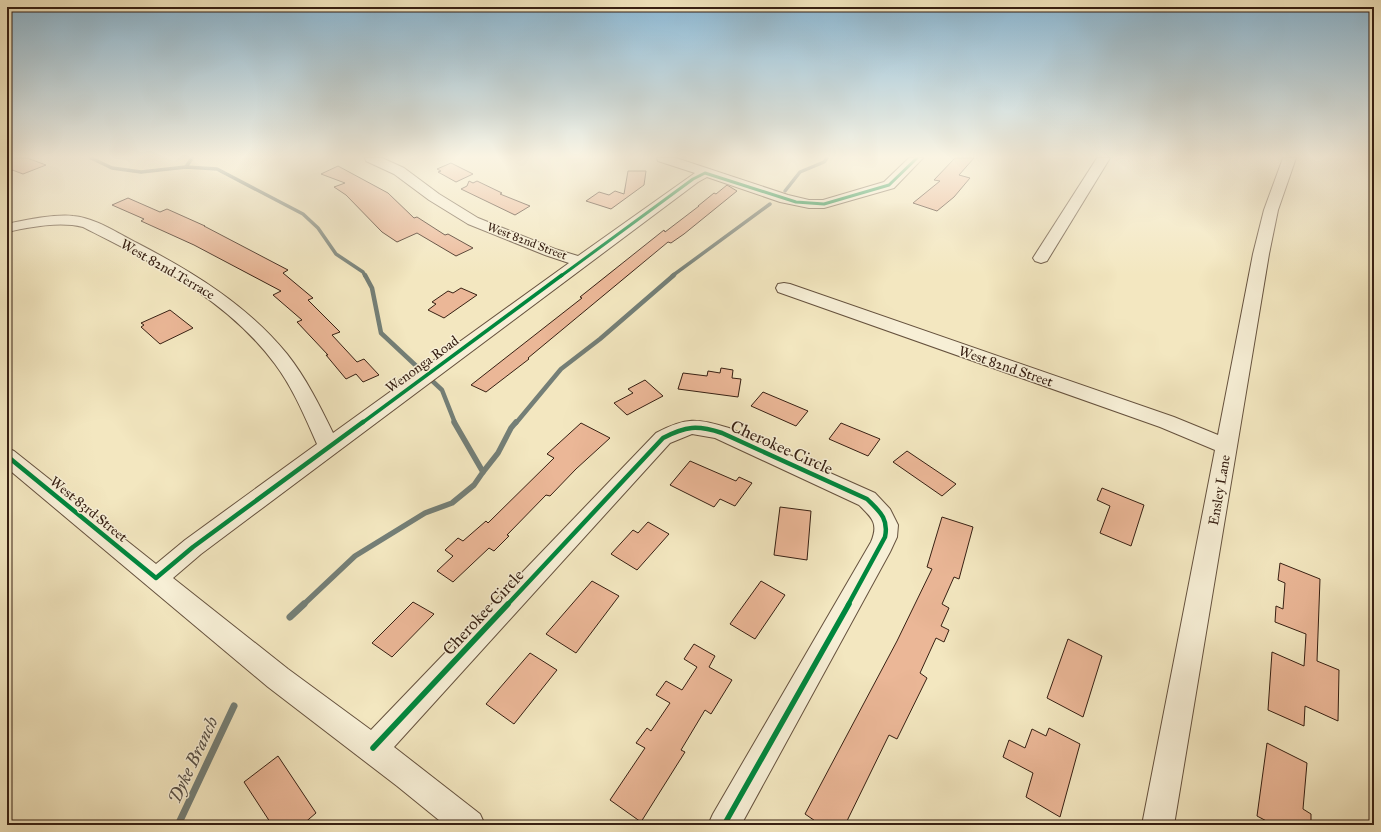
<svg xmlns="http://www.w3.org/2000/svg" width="1381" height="832" font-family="'IM FELL Great Primer',serif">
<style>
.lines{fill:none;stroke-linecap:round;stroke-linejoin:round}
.stream-far3{stroke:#747f77;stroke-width:3.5}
.stream-far2{stroke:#747f77;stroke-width:4.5}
.stream-far1{stroke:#747f77;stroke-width:5.5}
.stream{stroke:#747f77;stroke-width:7}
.building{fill:#ebb797;stroke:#372013}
.minor-casing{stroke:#66523e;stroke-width:2}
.minor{fill:#f7efd6;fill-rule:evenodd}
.cycleway-far3-casing{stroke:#f7efd6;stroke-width:5}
.cycleway-far2-casing{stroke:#f7efd6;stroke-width:6}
.cycleway-far1-casing{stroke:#f7efd6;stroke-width:7}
.cycleway-casing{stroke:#f7efd6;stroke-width:8}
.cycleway-far3{stroke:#00873e;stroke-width:3}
.cycleway-far2{stroke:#00873e;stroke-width:3.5}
.cycleway-far1{stroke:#00873e;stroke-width:4.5}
.cycleway{stroke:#00873e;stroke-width:5.5}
.labels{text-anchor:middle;stroke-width:3;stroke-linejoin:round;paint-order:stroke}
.far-street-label{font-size:12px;fill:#372013;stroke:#f7efd6}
.street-label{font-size:14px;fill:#372013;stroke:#f7efd6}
.near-street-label{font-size:17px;fill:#372013;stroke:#f7efd6}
.near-water-label{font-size:18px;font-style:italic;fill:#564f45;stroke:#f7efd6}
</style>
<rect width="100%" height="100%" fill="#f3e7c0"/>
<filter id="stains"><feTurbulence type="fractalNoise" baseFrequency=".005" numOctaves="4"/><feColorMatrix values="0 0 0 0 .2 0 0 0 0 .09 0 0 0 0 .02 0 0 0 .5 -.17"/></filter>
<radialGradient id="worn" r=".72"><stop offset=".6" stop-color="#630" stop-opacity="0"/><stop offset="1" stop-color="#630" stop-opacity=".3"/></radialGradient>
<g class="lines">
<g class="stream-far3">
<path d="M91,158L112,168L141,172L186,167L217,169L303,214L318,228L336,254L363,272L365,276"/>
<path d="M186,167L192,158"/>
<path d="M785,191L800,172L824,162L827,158"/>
<path d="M672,276L770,204"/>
</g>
<g class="stream-far2">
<path d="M365,275L372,288L381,333L442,390L455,423"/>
<path d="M516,423L561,369L600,339L674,275"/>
</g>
<g class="stream-far1">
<path d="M483,472L498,453L511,428L516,422"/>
<path d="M303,605L355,556L425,513L452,503L474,485L483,472L454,422"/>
</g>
<g class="stream">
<path d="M290,617L304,604"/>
<path d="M178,825L234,706"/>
</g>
</g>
<g class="building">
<path d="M7,158H27L46,165L23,174L7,168Z"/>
<path d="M955,158H974L959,175L970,178L954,197L937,211L913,203L940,181L934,180Z"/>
<path d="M451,163L473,174L456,182L438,172L441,171L437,169Z"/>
<path d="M338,166L388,193L414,218L417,217L445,235L448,234L473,248L456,256L417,233L397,242L382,232L346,195L334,187L345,183L321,174Z"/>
<path d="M628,171H646L644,185L611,209L586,201L599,192L609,195L615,191L624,194Z"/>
<path d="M469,181L473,183L477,181L502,193L500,194L530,206L515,215L461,189L467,186Z"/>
<path d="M727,185L737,191L684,234L671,243L668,242L528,358L529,359L486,392L471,385L582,298L580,297L664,230L665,232L699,206H698L714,193L716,194Z"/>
<path d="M128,198L160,212L167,209L205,226H204L288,270L283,273L313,298L308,300L340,332L332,335L357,362L364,359L379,375L363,382L356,374L346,379L326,355H328L297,322L302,320L273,295L281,291L194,245L141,221L144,219L112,205Z"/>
<path d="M461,288L477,295L444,318L428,310L436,304L432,302L448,291L453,293Z"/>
<path d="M170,310L193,328L160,344L141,327L144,325L141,323Z"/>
<path d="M721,368L733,370L732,378L741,379L738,397L678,389L683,373L707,376L708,371L720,373Z"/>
<path d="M645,380L663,396L627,415L614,403L633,393L628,389Z"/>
<path d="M763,392L808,411L796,426L751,406Z"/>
<path d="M581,423L610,438L576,469L550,496L546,495L507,535L509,536L494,551L489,548L453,582L437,571L453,556L445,550L458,538L463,541L486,521L488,523L554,458L547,454Z"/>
<path d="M841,423L880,439L868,456L829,439Z"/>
<path d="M907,451L956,484L942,496L893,462Z"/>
<path d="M690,461L736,481L739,477L752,483L735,506L720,499L714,507L670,485Z"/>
<path d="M1102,488L1144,505L1131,546L1100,533L1110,506L1097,500Z"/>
<path d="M780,507L811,511L807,560L774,555Z"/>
<path d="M942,517L973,527L959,579L954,577L942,604L949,608L941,626L949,630L944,642L936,638L920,673L927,678L897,739L889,735L845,825H821L805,814L897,641L932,569L927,567Z"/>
<path d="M648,522L669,534L637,570L611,554L633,530L638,533Z"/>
<path d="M1280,563L1320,579L1317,661L1339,670L1338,721L1305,706L1304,726L1268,710L1272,652L1304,666L1306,634L1275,622L1276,606L1283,609L1285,583L1278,580Z"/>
<path d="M592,581L619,596L576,653L546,634Z"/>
<path d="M761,581L785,595L755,639L730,624Z"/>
<path d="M413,602L434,614L392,657L372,643Z"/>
<path d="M1068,639L1102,656L1083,717L1047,698Z"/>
<path d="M694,644L715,656L709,667L732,680L711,714L705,710L681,750L685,752L641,822L610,800L645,748L636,743L647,728L651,731L670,703L656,695L666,681L682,690L697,667L684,659Z"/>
<path d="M530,653L557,670L514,724L486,704Z"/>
<path d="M1049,728L1080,744L1060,817L1026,797L1033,773L1003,757L1009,740L1025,748L1032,729L1046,736Z"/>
<path d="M1267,743L1307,763L1303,809L1311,814V825H1274L1257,816Z"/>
<path d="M278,756L316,813L302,825H272L244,782Z"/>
</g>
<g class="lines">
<g class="minor-casing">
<g id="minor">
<path d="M365,158H382L404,168L439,194L478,218L555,249L578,256L695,173L658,161L657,158H676L788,195L809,200H823L884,182L909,158H923L894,188L824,208H809L780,202L707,177L698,182L201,554L173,578L288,669L371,730L656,433C686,417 697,418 729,428L875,493L890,509L898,525L897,537L890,552L741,825H708L713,814L871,542C879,523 872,518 859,505L715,438L692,434L670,443L394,747L480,814L485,825H445L397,786L268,687L7,468V448L14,451L156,564L185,540L317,444C305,417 293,388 275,364C226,298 153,263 83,227C59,221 31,227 7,232V224C25,220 55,214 73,216C96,218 117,233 137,243C193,272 247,305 287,354C306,378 320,406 333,433L569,263L545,255L468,224L429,200L394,174L366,161Z"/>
<path d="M1097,158H1110L1047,261L1041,263L1035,261L1033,258Z"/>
<path d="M1283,158H1296L1278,210L1269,254L1174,825H1142L1215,450L1160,427L778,292L776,288L778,284L784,283L790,284L1174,417L1218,435L1253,254L1264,210Z"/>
</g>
</g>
<use href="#minor" class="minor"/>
<g class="cycleway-far3-casing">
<path id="cycleway-far3" d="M561,276L693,179L705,173L796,202L824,204L889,185L917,158"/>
</g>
<g class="cycleway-far2-casing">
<path id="cycleway-far2" d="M362,423L562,275"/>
</g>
<g class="cycleway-far1-casing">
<g id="cycleway-far1">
<path d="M7,456L156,578L193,547L363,422"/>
<path d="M507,605L663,438C686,426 697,425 722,433L867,499C879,511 889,518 885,537L848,605"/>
</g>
</g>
<g class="cycleway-casing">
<g id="cycleway">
<path d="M373,748L508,604"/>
<path d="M724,825L849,604"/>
</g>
</g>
<use href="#cycleway-far3" class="cycleway-far3"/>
<use href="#cycleway-far2" class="cycleway-far2"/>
<use href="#cycleway-far1" class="cycleway-far1"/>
<use href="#cycleway" class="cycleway"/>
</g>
<linearGradient id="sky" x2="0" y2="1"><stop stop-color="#8ab8d5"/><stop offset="0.57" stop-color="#faf4e3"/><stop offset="1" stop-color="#faf4e3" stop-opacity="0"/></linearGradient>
<rect width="1381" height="275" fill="url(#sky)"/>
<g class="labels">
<g class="far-street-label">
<text transform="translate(527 241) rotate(21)" y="4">West 82nd Street</text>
</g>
<g class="street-label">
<text transform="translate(168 269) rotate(30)" y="5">West 82nd Terrace</text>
<text transform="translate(422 364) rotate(-36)" y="5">Wenonga Road</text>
<text transform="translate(1006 366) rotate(19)" y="5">West 82nd Street</text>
<text transform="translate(1219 490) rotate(-80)" y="5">Ensley Lane</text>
<text transform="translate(89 509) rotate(39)" y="5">West 83rd Street</text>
</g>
<g class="near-street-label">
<text transform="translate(782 447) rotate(24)" y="6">Cherokee Circle</text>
<text transform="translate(483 612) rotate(-47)" y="6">Cherokee Circle</text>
</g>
<g class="near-water-label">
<text transform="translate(193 760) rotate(-65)" y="6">Dyke Branch</text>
</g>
</g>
<rect width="1381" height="832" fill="none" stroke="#f3e7c0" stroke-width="24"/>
<rect x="8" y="8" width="1365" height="816" fill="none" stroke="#372013" stroke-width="2"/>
<rect x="12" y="12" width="1357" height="808" fill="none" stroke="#372013"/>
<rect width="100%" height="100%" filter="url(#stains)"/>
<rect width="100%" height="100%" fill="url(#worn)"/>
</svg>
